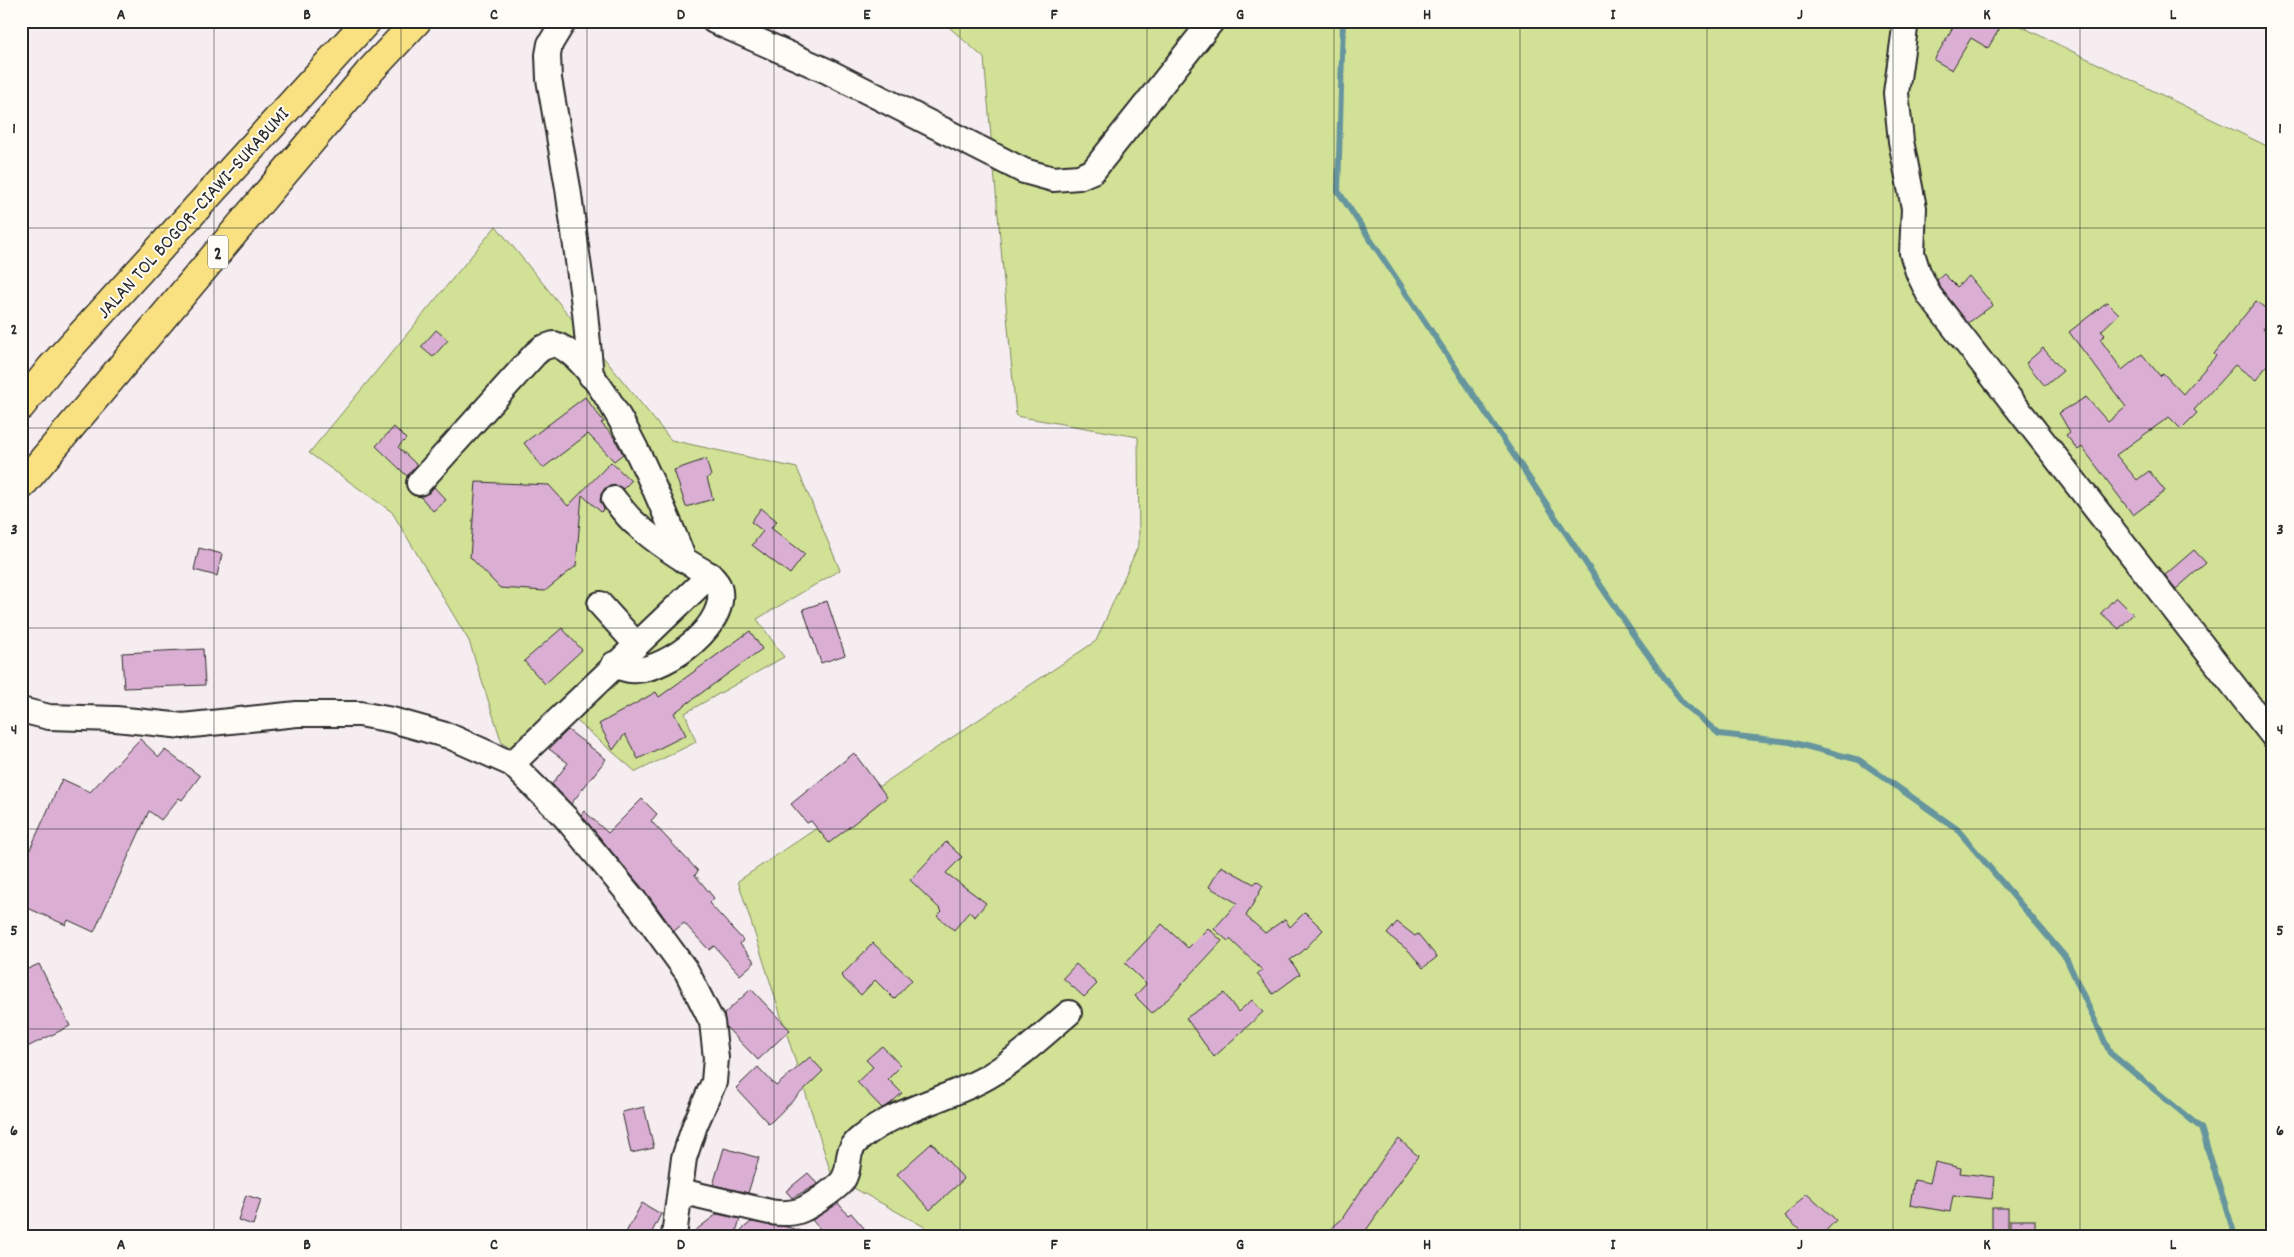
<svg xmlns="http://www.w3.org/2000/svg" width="2294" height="1257" font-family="Dekko,sans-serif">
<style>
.green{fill:#d1e296;stroke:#7e8660}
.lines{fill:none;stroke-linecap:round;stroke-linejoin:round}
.stream{stroke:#66959e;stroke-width:6}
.building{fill:#daafd3;stroke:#2b2b2b}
.minor-casing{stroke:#2b2b2b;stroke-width:28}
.highway-casing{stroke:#2b2b2b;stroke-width:31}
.minor{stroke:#fdfcf7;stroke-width:24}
.highway{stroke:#f9e181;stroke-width:28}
.grid{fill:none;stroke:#2b2b2b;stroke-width:1;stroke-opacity:0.55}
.labels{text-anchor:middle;stroke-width:4;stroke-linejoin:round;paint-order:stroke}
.shield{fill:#fdfcf7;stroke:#6a6a68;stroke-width:1}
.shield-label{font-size:19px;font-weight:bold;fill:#2b2b2b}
.street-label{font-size:20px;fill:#2b2b2b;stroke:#fdfcf7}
.neatline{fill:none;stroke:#2b2b2b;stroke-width:2}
.grid-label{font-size:16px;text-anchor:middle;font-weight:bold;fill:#2b2b2b}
</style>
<rect width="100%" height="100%" fill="#f6edf0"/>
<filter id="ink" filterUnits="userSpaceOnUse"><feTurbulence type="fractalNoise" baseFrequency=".02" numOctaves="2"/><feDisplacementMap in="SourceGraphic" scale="10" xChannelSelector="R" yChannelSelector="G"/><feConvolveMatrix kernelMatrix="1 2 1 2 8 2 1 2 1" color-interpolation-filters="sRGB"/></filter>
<g filter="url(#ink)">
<g class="green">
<path d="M942,21H2010L2273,149V1236H941L832,1176L738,881L1096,641L1139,544L1138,437L1016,416L984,58Z"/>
<path d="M496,226L671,440L797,468L840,570L757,619L784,657L685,713L696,742L636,772L571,716L527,756L502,743L469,641L392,512L309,453Z"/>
</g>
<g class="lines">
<path class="stream" d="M1343,21L1338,191L1633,634L1682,702L1719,734L1790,742L1859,760L1957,829L2066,958L2110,1053L2201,1128L2235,1236"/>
</g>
<g class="building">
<path d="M1943,21H2004L1988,48L1971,38L1952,70L1934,60L1953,27Z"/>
<path d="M1944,274L1957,287L1969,276L1993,305L1968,323L1941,288L1937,280Z"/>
<path d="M2256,301L2273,314V317L2263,329L2273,337V358L2256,380L2235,365L2194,410L2197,413L2181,429L2169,417L2116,455L2137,480L2149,471L2165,491L2133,515L2082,447L2078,450L2066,435L2070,432L2059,413L2086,397L2108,422L2126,407L2069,332L2107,302L2119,314L2101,331L2105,335L2100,339L2122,370L2142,354L2160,376L2163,373L2183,394L2216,356L2214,354Z"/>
<path d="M436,330L448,340L433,357L421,347Z"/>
<path d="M2043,348L2063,371L2045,386L2026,363Z"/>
<path d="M585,397L604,422L601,423L613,436L623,454L614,461L588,434L543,468L524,443Z"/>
<path d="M394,427L406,439L398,447L417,465L407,476L376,446Z"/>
<path d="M706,459L711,476L707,478L713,499L686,507L674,470Z"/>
<path d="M611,462L631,481L623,489L613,485L605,488L601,494L600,501L604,509L601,512L582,495L576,566L545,591L500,588L470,557L476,482L549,485L568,506Z"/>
<path d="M434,487L446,500L433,511L420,496L429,493Z"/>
<path d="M761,508L777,521L771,528L805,554L790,574L752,545L763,531L751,522Z"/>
<path d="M199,548L222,554L217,576L194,570Z"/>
<path d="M2194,550L2206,563L2176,589L2165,575Z"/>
<path d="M2116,597L2133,614L2119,629L2101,613Z"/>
<path d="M827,601L845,655L821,663L803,609Z"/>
<path d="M562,628L582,650L545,684L524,661Z"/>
<path d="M750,631L762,649L674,713L686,735L638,759L625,734L613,750L599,724L656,692L659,697Z"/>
<path d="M203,649L205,685L124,688L122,653Z"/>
<path d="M568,730L606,759L571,804L552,784L568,763L549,749Z"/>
<path d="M140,739L159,757L165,750L200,776L182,800L179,798L161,820L149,811L94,932L68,920L66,925L21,905V869L62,779L90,792Z"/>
<path d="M854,753L887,797L829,843L811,821L807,823L791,804Z"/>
<path d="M642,799L657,814L651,821L698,871L695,875L714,898L709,903L743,940L740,944L755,962L740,975L714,946L709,950L684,923L674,931L649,896L581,815L584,811L608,833Z"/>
<path d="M946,842L962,857L946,873L986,903L975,917L969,912L954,930L937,916L942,911L910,880Z"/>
<path d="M1221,866L1254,884L1257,881L1263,886L1246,916L1265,933L1285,919L1290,927L1305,912L1323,930L1302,952L1290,960L1300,974L1273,994L1257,974L1262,970L1230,939L1228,941L1214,929L1237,903L1209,887Z"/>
<path d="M1397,922L1415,936L1418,934L1437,957L1423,968L1409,951L1387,934Z"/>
<path d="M1162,924L1188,948L1208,928L1222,941L1171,996L1152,1013L1135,996L1146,984L1125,963Z"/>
<path d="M873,943L912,980L894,999L875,980L861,995L841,976Z"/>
<path d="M39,964L70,1026L21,1050V972Z"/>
<path d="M1076,964L1097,984L1084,997L1063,978Z"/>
<path d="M751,989L790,1030L758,1060L726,1027L724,1014Z"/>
<path d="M1224,993L1238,1012L1252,1000L1263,1012L1214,1057L1186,1018Z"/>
<path d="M882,1046L901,1066L888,1079L902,1093L890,1104L882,1108L857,1082L873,1067L866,1060Z"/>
<path d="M810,1057L823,1071L769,1124L736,1088L758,1067L776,1086Z"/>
<path d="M644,1107L654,1148L631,1153L622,1112Z"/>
<path d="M1399,1139L1418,1156L1362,1236H1322L1341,1220L1386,1154Z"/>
<path d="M932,1143L964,1179L930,1210L897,1174Z"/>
<path d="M724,1148L759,1158L748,1193L713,1185Z"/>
<path d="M1935,1162L1961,1168L1960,1173L1994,1177L1992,1199L1953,1195L1950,1212L1910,1205L1914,1180L1930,1183Z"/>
<path d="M808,1173L818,1184L792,1198L786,1191Z"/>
<path d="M1807,1193L1836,1220L1821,1236H1806L1785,1216Z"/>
<path d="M246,1195L261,1200L253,1225L238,1220Z"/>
<path d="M642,1203L661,1214L650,1236H624Z"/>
<path d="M838,1203L848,1215L851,1213L871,1236H826L812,1220Z"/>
<rect x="1992" y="1208" width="16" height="24"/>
<path d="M717,1214L740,1219L735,1235L751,1222L787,1227L804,1232L803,1236H688Z"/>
<rect x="2010" y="1220" width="25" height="16"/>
</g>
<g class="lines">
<g class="minor-casing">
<g id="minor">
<path d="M564,21L550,44L548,55L549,79L568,188L585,312L591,376"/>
<path d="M714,21L827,71L1024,171L1053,179L1079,177L1093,171L1212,21"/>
<path d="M1906,21L1896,93L1901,141L1914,208L1912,253L1918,272L1929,295L2273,736"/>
<path d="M419,483L535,354L542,348L554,344C605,359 665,511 684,560"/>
<path d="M600,604L636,644"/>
<path d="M614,664C622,668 628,671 636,670C668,669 730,624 719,587C718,583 714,579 710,575"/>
<path d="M21,710L49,717L116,719L183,726L297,714H360L392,720L449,736L512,764L566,818L638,905L687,972L712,1022L716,1058L714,1082L695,1125L684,1158L674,1236"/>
<path d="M512,764L710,575C685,561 659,545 637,525C628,518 621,508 614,499"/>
<path d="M680,1191L770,1212C796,1216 805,1210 826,1195C831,1191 839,1186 843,1180C853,1164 842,1152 862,1137C900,1107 948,1100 989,1076C1018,1059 1044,1034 1069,1013"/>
</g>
</g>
<g class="highway-casing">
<g id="highway">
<path d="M21,406L50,369L367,21"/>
<path d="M21,486L371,70L417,21"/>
</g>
</g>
<use href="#minor" class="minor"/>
<use href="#highway" class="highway"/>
</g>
</g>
<path class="grid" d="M214,21V1236M401,21V1236M587,21V1236M774,21V1236M960,21V1236M1147,21V1236M1334,21V1236M1520,21V1236M1707,21V1236M1893,21V1236M2080,21V1236M21,228H2273M21,428H2273M21,628H2273M21,829H2273M21,1029H2273"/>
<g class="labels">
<rect class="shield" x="208" y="235.5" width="20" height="33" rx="4"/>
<g class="shield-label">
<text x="218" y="259">2</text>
</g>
<g class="street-label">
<text transform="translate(192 212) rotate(-48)" y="7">JALAN TOL BOGOR–CIAWI–SUKABUMI</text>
</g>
</g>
<rect width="2294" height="1257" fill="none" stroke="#fdfcf7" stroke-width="55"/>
<rect x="28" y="28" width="2238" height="1202" class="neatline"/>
<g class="grid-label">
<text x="121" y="19">A</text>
<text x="307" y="19">B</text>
<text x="494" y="19">C</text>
<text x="681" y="19">D</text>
<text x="867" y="19">E</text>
<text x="1054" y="19">F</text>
<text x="1240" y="19">G</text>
<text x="1427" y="19">H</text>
<text x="1613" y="19">I</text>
<text x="1800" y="19">J</text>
<text x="1987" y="19">K</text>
<text x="2173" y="19">L</text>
<text x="14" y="133">1</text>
<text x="2280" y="133">1</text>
<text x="14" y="334">2</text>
<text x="2280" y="334">2</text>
<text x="14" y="534">3</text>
<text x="2280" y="534">3</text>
<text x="14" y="734">4</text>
<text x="2280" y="734">4</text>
<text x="14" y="935">5</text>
<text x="2280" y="935">5</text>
<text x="14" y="1135">6</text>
<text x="2280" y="1135">6</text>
<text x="121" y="1249">A</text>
<text x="307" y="1249">B</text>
<text x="494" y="1249">C</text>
<text x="681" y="1249">D</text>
<text x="867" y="1249">E</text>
<text x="1054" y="1249">F</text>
<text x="1240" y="1249">G</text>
<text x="1427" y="1249">H</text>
<text x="1613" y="1249">I</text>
<text x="1800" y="1249">J</text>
<text x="1987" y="1249">K</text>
<text x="2173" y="1249">L</text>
</g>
</svg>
